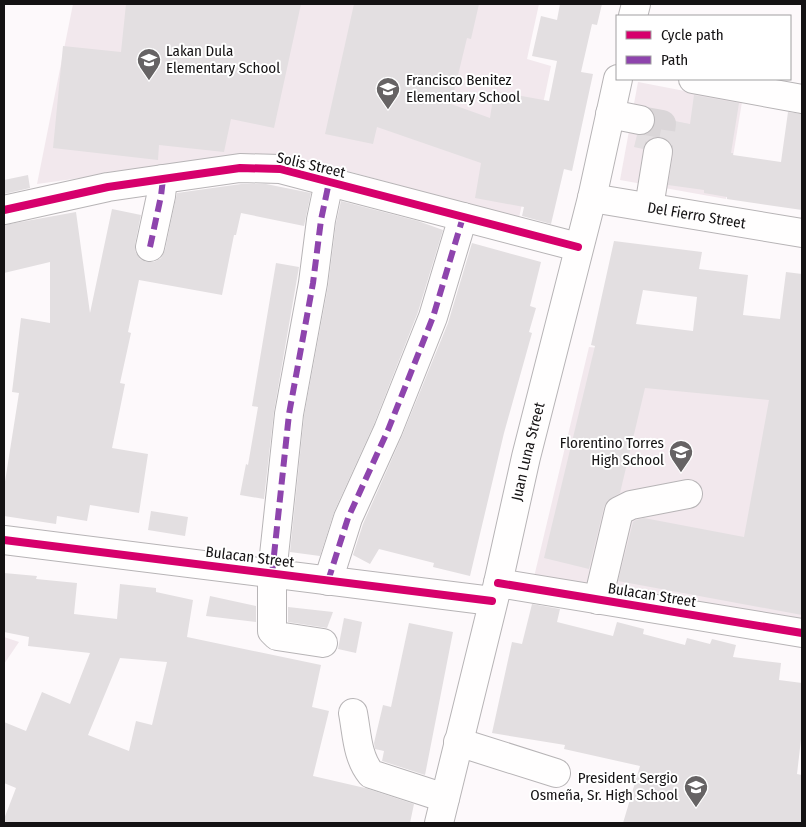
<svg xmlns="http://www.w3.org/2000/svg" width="806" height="827" font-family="'Fira Sans Condensed',sans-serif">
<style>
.built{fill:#f2e8ed}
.building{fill:#e3dfe1;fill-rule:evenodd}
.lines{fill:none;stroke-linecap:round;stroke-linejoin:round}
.minor-tunnel{stroke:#dad6d8;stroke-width:28;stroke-dasharray:28 14;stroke-linecap:butt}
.minor-casing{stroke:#b7b4b6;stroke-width:30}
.major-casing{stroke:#b7b4b6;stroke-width:30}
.minor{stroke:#fffefe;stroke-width:28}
.major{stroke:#fffefe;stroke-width:28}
.quiet{stroke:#8e44ad;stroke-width:6;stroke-dasharray:12 6;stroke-linecap:butt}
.cycleway-casing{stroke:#fff;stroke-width:11}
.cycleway{stroke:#d6006c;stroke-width:8}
.labels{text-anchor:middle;stroke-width:4;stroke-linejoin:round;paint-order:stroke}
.poi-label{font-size:15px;fill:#141213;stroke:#fff;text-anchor:start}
.street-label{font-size:15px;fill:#141213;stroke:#fff}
</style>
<rect width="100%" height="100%" fill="#fdf9fb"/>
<g class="built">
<path d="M73,4H539L527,59L551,66L519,218L289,155L224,158L37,184Z"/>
<path d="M638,82L742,102L726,199L620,180Z"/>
<path d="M589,347L802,368V621L534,577Z"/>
<path d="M4,637L19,642L4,664Z"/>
</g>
<g class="building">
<path d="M126,4H301L274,128L231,119L224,152L159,145L158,160L53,148L63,46L121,52Z"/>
<path d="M354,4H479L471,39L467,38L451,104L490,118L494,91L549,101L557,61L532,56L541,16L557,20L560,4H602L597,25L592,24L581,72L593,74L572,171L564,169L551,224L522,216L524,207L475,198L481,163L377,127L373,144L325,134Z"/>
<path d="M694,95L739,103L731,153H733V155L781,162L788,112L802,114V210L727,199V197L704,193V190L668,185L673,155L672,146L667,140L660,137L652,138L646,142L643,149L634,147L637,135H645L651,131L655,124V117L690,124Z"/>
<path d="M28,175L30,188L4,194V180Z"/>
<path d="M241,184H266L311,193L304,226L241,213L236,235H234L222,295L139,280L128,332L131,333L120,383L125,384L112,448L148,454L139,513L90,505L87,521L57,516L56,524L4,516V488L19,393L12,392L21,318L50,323V262L4,273V225L76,212L90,313L112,209L141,215L135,244V251L140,259L146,262H154L161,258L165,250L177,193Z"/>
<path d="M341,201L418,221L443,230L418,312L374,424L334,512L320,556L290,552L304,416L328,286L336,223Z"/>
<path d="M614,241L702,252L699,269L748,275L743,315L780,319L786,272L802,274V615L618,581L633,522L636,520L644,518L744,537L769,400L645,388L620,493L607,501L604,507L589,569L544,558L595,346L591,345ZM643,290L697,297L693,331L636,324Z"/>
<path d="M472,243L541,262L530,306L536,308L529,332L532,333L504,433L470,576L433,567L434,563L379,549L370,564L353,555L363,524L402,436L448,323Z"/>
<path d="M276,263L299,267L274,411L264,499L240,495L246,464L248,465L258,407L252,406Z"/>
<path d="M151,511L188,517L185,536L148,530Z"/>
<path d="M4,573L37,576L36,579L77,583L74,614L117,619L120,584L156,588V592L193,600L187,637L321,665L312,707L329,711L313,776L365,788L414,804L410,823H4V819L16,788L4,783V722L26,731L42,692L70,704L90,653L28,646L29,637L4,632ZM120,658L167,662L152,725L136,721L129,751L88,735Z"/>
<path d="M210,596L256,606V622L206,616Z"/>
<path d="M532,604L560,609L557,622L613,636L617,622L644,629L643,634L685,645L687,638L710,644L712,639L736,645L733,657L781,663L779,680L802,683V731L797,774L802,775V823H623L640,766L564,749L565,745L492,733L512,642L522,644Z"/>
<path d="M288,607L333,612L327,628L288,622Z"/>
<path d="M344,618L362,622L356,653L338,649Z"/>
<path d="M409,623L453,632L425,775L382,761L384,751L375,749L374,743L383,705L391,707Z"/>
</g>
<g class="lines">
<path class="minor-tunnel" d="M640,120L662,124L658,152"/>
<g class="minor-casing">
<g id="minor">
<path d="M693,79L802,99"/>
<path d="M610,114L640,120"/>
<path id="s1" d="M592,198L802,233"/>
<path d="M649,207L658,152"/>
<path d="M4,210L108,187L163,179L240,168L280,169L578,247"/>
<path d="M150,247L161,196L163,179"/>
<path d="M4,540L492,601"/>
<path d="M328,581L348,518L388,430L433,317L463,217"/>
<path d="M498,583L802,633"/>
<path d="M598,600L619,511L631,505L688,494"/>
<path d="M323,643L277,636L272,631V574L289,414L313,283L321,220L329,182"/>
<path d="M353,713C357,734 357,757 371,774L445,798"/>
<path d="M458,742L556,773"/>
</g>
</g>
<g class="major-casing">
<g id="major">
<path d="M633,16L636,4"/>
<path id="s2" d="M439,823L498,583L526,457L592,198L618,79"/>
</g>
</g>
<use href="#minor" class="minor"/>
<use href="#major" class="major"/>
<g class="quiet">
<path d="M150,247L161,196L163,179"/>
<path d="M272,574L289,414L313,283L321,220L329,182"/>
<path d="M328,581L348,518L388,430L433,317L463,217"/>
</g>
<g class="cycleway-casing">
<g id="cycleway">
<path d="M4,210L108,187L163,179L240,168L280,169L578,247"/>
<path d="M4,540L492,601"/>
<path d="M498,583L802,633"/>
</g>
</g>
<use href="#cycleway" class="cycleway"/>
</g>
<defs>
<g id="school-pin" transform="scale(1.25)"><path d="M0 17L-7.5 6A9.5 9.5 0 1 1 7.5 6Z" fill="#666364" stroke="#fff"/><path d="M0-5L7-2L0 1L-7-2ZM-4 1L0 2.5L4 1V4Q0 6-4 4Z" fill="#fff"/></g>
</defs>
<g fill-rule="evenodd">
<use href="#school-pin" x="149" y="60"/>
<use href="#school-pin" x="388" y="89"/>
<use href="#school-pin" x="681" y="452"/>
<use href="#school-pin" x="696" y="787"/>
</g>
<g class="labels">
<g class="poi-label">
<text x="166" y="56">Lakan Dula<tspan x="166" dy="17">Elementary School</tspan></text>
<text x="406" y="85">Francisco Benitez<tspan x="406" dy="17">Elementary School</tspan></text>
<text x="664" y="448" text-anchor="end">Florentino Torres<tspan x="664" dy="17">High School</tspan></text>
<text x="678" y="783" text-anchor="end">President Sergio<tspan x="678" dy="17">Osmeña, Sr. High School</tspan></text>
</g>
<g class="street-label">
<text transform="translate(311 165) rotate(13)" y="5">Solis Street</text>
<text dy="5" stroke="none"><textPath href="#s1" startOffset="106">Del Fierro Street</textPath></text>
<text dy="5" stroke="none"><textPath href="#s2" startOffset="382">Juan Luna Street</textPath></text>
<text transform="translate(250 557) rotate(7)" y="5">Bulacan Street</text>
<text transform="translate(652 595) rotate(9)" y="5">Bulacan Street</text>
</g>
</g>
<rect width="806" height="827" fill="none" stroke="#141213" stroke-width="10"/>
<rect x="616" y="15" width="175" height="65" fill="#ffffff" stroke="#a1a0a1"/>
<rect x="626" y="31" width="25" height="8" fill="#d6006c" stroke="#a1a0a1"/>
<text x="661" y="40" font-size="15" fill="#141213">Cycle path</text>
<rect x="626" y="56" width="25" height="8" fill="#8e44ad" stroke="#a1a0a1"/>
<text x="661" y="65" font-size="15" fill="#141213">Path</text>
</svg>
